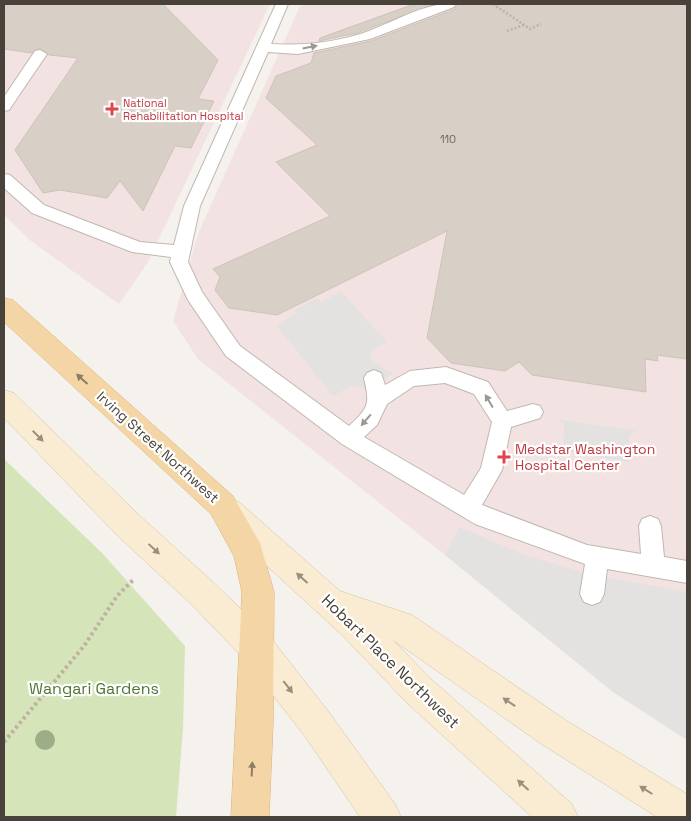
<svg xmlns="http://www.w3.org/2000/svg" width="691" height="821" font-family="'Space Grotesk',sans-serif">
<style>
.medical{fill:#f3e2e2}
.green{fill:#d6e4ba}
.parking{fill:#e4e2e0}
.building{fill:#d8cfc6;stroke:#cfc3b7}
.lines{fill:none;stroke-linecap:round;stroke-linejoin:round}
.service-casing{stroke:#bfb8b0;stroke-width:2}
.secondary-casing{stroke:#d2c1a3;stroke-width:1}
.primary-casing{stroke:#d8b177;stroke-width:1}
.path-far1{stroke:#c0b2a3;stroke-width:2.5;stroke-dasharray:2 2;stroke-linecap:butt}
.path{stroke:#c0b2a3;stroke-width:4;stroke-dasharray:3 3;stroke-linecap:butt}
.service{fill:#fff;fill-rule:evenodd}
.secondary{fill:#faecd2;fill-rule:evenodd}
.primary{fill:#f4d6a6;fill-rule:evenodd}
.tree{fill:#9cad87}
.oneway{fill:#9b9793}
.oneway2{fill:#8d7d66}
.oneway3{fill:#998e7f}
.health-dot{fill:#e0444e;stroke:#fff;stroke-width:2}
.labels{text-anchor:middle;stroke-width:4.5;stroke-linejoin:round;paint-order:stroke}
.far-health-label{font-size:11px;fill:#be3a42;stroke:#fff;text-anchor:start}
.number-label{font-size:11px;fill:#6d655e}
.street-label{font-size:14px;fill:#49423b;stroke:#fff}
.health-label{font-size:14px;fill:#be3a42;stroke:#fff;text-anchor:start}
.near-street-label{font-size:16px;fill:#49423b;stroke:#fff}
.near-park-label{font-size:16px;fill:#537533;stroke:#fff}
</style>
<rect width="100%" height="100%" fill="#f5f1ed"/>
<g class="medical">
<path d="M4,4H270L148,262L119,304L31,241L4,215Z"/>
<path d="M301,4H687V740L613,692L445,555L198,359L173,321L198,234Z"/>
</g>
<path class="green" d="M4,459L102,553L185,646L183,729L176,817H4Z"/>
<g class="parking">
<path d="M341,291L387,342L372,350L371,359L388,372L393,373L368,391L362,387L351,386L333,396L276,325L297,313L294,310L317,298L322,302Z"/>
<path d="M557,419L636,431L629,436V462L563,451L564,425Z"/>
<path d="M459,527L525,555L588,574L687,592V740L613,692L445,555Z"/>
</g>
<g class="building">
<path d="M4,4H163L218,60L198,99L214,101L191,148L175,146L143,211L120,181L107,198L60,190L43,193L15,150L78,58L49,55L40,48L32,53L4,49Z"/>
<path d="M414,4H435L357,33L319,41L320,38Z"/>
<path d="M457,4H687V359L657,355L658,361L645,359L646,392L532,375L519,362L505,371L451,363L427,338L447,231L277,315L229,308L215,290L220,277L213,269L330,216L276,162L317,145L266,98L276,76L311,63L314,53L371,41L455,9Z"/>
</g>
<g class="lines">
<g class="service-casing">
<g id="service">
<path d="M276,4H288L271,44C303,46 339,42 369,31C396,21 426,2 455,4L454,7L370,39L298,54L268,52L200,206L188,262L202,292L240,346L349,426C369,407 370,405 364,378L367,373L374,370L381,373L385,385L410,371L446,367L488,382L507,411L533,404L540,406L543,412L540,418L511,427L502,470L482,505L587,545L641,554L639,526L642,519L650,516L658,519L661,526L664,557L687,561V583L607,569L604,594L600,602L592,605L584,602L580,594L585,564L475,524L342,444L226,356L188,300L170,262L171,257L132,252L32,213L4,188V174L10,175L44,205L140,242L174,245L184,206ZM445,383L474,394L492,422L481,468L464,495L364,437L377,425L387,404L414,386Z"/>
<path d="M40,50L47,54L9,110L4,111V97L35,51Z"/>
</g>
</g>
<g class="secondary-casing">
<g id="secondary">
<path d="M4,390L14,393L140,516L213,582L270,637L328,711L395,804L401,817H360L304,735L246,661L191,604L118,536L4,418Z"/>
<path d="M228,498L239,502L340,591L412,615L567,721L687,794V817H657L543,745L393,640L431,679L572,804L578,817H532L407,703L342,635L217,520L213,511L217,502Z"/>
</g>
</g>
<g class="primary-casing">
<path id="primary" d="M4,298L13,300L233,496L260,543L274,592L273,724L269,817H231L242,592L234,556L211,514L4,322Z"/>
</g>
<g class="path-far1">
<path d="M493,4L530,29L541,24"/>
<path d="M507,31L524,25"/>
</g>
<path class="path" d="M4,742L84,646L117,596L134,579"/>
<use href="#service" class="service"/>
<use href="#secondary" class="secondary"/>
<use href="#primary" class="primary"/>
</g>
<circle class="tree" cx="45" cy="740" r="10"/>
<defs><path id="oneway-solid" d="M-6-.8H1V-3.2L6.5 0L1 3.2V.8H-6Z" transform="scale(1.25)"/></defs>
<g class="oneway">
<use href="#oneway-solid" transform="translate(310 47) rotate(-11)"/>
<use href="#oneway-solid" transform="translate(489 401) rotate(-121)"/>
<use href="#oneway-solid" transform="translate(366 420) rotate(131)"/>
</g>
<g class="oneway2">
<use href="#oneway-solid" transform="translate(82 379) rotate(-138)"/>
<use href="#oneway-solid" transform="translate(252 769) rotate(-87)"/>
</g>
<g class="oneway3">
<use href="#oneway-solid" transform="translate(38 436) rotate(45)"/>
<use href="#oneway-solid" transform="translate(154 549) rotate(43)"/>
<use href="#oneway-solid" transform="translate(302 578) rotate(-138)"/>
<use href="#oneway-solid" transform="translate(288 687) rotate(52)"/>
<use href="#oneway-solid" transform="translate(509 702) rotate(-146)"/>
<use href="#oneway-solid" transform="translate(523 785) rotate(-138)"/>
<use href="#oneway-solid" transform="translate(646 790) rotate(-148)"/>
</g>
<g class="health-dot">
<path d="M109.5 101.5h5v5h5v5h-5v5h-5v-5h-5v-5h5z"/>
<path d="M501.5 449.5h5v5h5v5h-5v5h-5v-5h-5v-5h5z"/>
</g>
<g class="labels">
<g class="far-health-label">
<text x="123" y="107">National<tspan x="123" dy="13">Rehabilitation Hospital</tspan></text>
</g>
<g class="number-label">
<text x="448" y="143">110</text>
</g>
<g class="street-label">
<text transform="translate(158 447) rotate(42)" y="5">Irving Street Northwest</text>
</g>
<g class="health-label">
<text x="515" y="454">Medstar Washington<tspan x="515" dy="16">Hospital Center</tspan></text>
</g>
<g class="near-street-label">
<text transform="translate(391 661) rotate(44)" y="6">Hobart Place Northwest</text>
</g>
<g class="near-park-label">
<text x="94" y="694">Wangari Gardens</text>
</g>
</g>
<rect width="691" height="821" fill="none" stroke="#49423b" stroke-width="10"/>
</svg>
